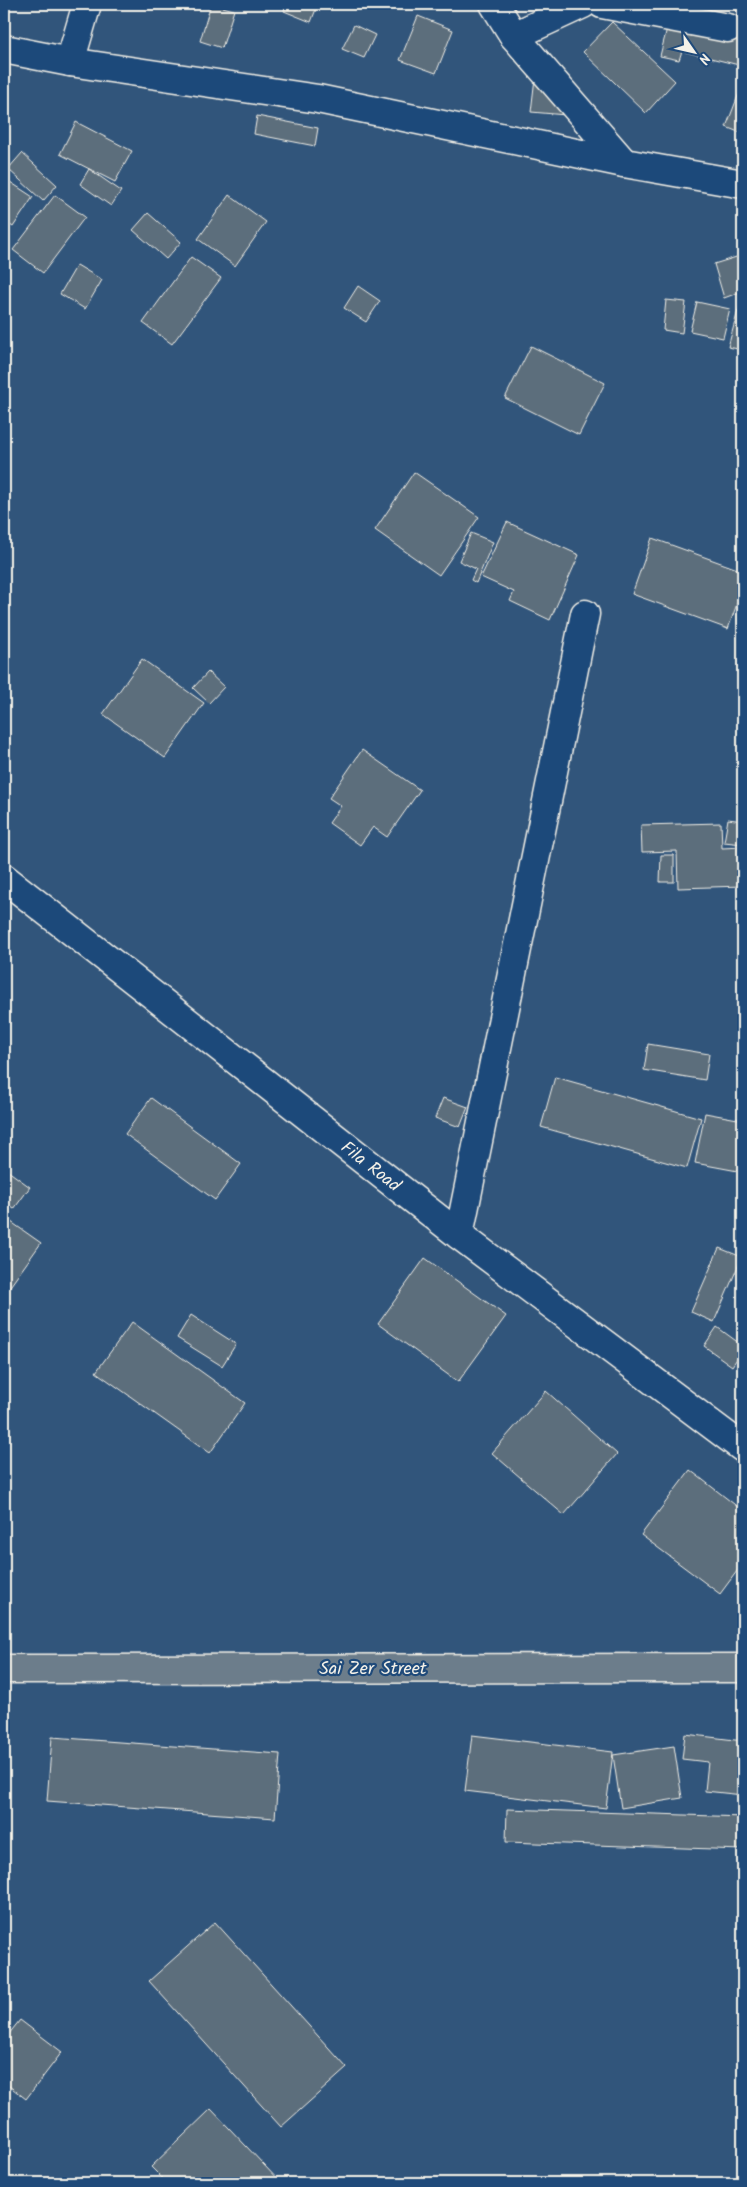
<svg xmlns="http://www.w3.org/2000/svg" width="747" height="2187" font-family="Kalam,sans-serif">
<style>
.building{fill:#5c6e7c;stroke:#f4f1e8}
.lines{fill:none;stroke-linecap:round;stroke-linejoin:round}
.street-casing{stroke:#f4f1e8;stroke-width:31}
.secondary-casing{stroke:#f4f1e8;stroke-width:31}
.highway-casing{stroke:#f4f1e8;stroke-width:31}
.street{stroke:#1f4a7a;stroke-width:28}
.secondary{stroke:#1f4a7a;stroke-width:28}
.highway{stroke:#6c7d8b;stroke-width:28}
.labels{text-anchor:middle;stroke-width:4.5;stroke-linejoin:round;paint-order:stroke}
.street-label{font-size:18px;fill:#f4f1e8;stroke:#1f4a7a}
</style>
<rect width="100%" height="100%" fill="#31557b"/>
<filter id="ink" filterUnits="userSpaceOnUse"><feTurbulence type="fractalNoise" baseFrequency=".02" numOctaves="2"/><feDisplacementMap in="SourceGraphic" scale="10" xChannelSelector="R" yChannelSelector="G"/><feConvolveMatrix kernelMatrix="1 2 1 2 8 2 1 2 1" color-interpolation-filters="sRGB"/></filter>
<g filter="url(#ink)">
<g class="building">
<path d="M211,4L234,10L222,48L200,41Z"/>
<path d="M287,4H318L311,22L284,11Z"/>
<path d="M673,4H684L743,18V66L682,51L679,60L660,56Z"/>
<path d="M418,16L453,30L436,73L400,60Z"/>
<path d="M612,22L675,81L646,113L583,52Z"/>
<path d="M354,25L375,35L364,58L342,49Z"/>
<path d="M535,78L566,115L531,112Z"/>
<path d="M743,83V126L741,133L726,127Z"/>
<path d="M257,116L318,128L315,146L254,134Z"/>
<path d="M76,122L132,151L115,182L60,154Z"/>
<path d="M22,153L57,185L43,201L8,169Z"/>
<path d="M89,169L121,191L111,206L80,184Z"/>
<path d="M4,178L33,197L13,227L4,221Z"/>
<path d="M55,195L85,217L43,273L13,250Z"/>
<path d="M229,195L266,222L235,266L198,239Z"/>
<path d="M148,213L181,242L166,259L133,230Z"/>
<path d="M743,255V291L724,298L714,264Z"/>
<path d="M191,257L221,278L172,344L143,323Z"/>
<path d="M77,265L102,280L85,309L60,294Z"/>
<path d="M358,286L380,301L366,322L344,308Z"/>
<path d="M666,300L686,302L682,333L663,330Z"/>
<path d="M697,302L730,309L723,338L690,331Z"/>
<path d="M739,307L743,309V350L728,347Z"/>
<path d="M531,346L605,383L579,435L505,398Z"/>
<path d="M414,472L479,517L439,575L375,530Z"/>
<path d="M507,522L579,555L550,620L510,601L514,592L481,577Z"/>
<path d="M471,533L493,542L476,583L471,580L476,569L459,561Z"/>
<path d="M652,538L743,571V587L728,629L632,594Z"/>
<path d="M142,659L204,703L165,758L103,714Z"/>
<path d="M208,672L224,687L209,703L193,688Z"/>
<path d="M362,750L420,790L387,837L373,827L360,845L329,823L341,806L329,798Z"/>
<path d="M728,819L743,821V844L724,842Z"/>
<path d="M721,823L722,848L743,847V886L678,888L677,851L642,852L641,825Z"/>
<path d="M661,855H674V882H660Z"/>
<path d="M648,1044L709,1054L705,1080L644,1070Z"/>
<path d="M555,1077L701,1118L687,1168L541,1127Z"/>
<path d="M151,1098L241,1164L215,1200L125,1134Z"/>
<path d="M443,1098L468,1107L460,1127L435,1118Z"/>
<path d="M705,1113L743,1120V1172L695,1163Z"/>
<path d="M4,1168L30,1187L14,1209L4,1202Z"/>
<path d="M4,1217L41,1243L6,1292L4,1291Z"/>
<path d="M719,1248L742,1257L714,1322L691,1312Z"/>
<path d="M425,1258L506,1316L458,1382L378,1324Z"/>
<path d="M191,1315L236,1344L222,1366L177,1338Z"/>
<path d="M132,1322L245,1403L210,1453L96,1372Z"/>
<path d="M717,1327L743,1346V1350L732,1366L704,1346Z"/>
<path d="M546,1391L617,1454L564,1515L492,1453Z"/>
<path d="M690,1470L743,1511V1563L720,1594L641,1535Z"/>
<path d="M685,1734L743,1741V1795L705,1791L708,1762L682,1759Z"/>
<path d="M472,1735L613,1752L606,1808L465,1791Z"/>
<path d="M52,1737L280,1754L275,1818L47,1801Z"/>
<path d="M674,1746L682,1798L621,1808L613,1755Z"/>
<path d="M507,1809L743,1817V1850L506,1842Z"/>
<path d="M215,1922L347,2068L281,2127L149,1981Z"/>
<path d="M20,2020L62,2052L26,2099L4,2082V2032L8,2035Z"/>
<path d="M211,2109L281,2183H167L151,2167Z"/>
</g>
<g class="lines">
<g class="street-casing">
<g id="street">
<path d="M494,4L514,36L624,163"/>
<path d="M602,4L728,28"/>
<path d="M514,36L583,4"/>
<path d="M4,49L70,62L318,99L624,163L743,184"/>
<path d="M70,62L87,4"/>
<path d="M459,1235L585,614"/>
</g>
</g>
<g class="secondary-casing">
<path id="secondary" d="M4,878L459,1235L743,1448"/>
</g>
<g class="highway-casing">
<path id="highway" d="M4,1669L743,1668"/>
</g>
<use href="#street" class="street"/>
<use href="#secondary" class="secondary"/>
<use href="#highway" class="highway"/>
</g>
</g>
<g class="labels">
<g class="street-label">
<text transform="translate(371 1166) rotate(38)" y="6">Fila Road</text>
<text x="373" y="1674">Sai Zer Street</text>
</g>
</g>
<rect width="747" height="2187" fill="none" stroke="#1f4a7a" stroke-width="20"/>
<rect x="10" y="10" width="727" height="2167" fill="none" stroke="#f4f1e8" stroke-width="2" filter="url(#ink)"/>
<g transform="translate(694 52) rotate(124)" stroke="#1f4a7a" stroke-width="4" paint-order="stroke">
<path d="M0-4L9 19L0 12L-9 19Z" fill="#f4f1e8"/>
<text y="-8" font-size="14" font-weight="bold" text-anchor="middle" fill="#f4f1e8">N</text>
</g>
</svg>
